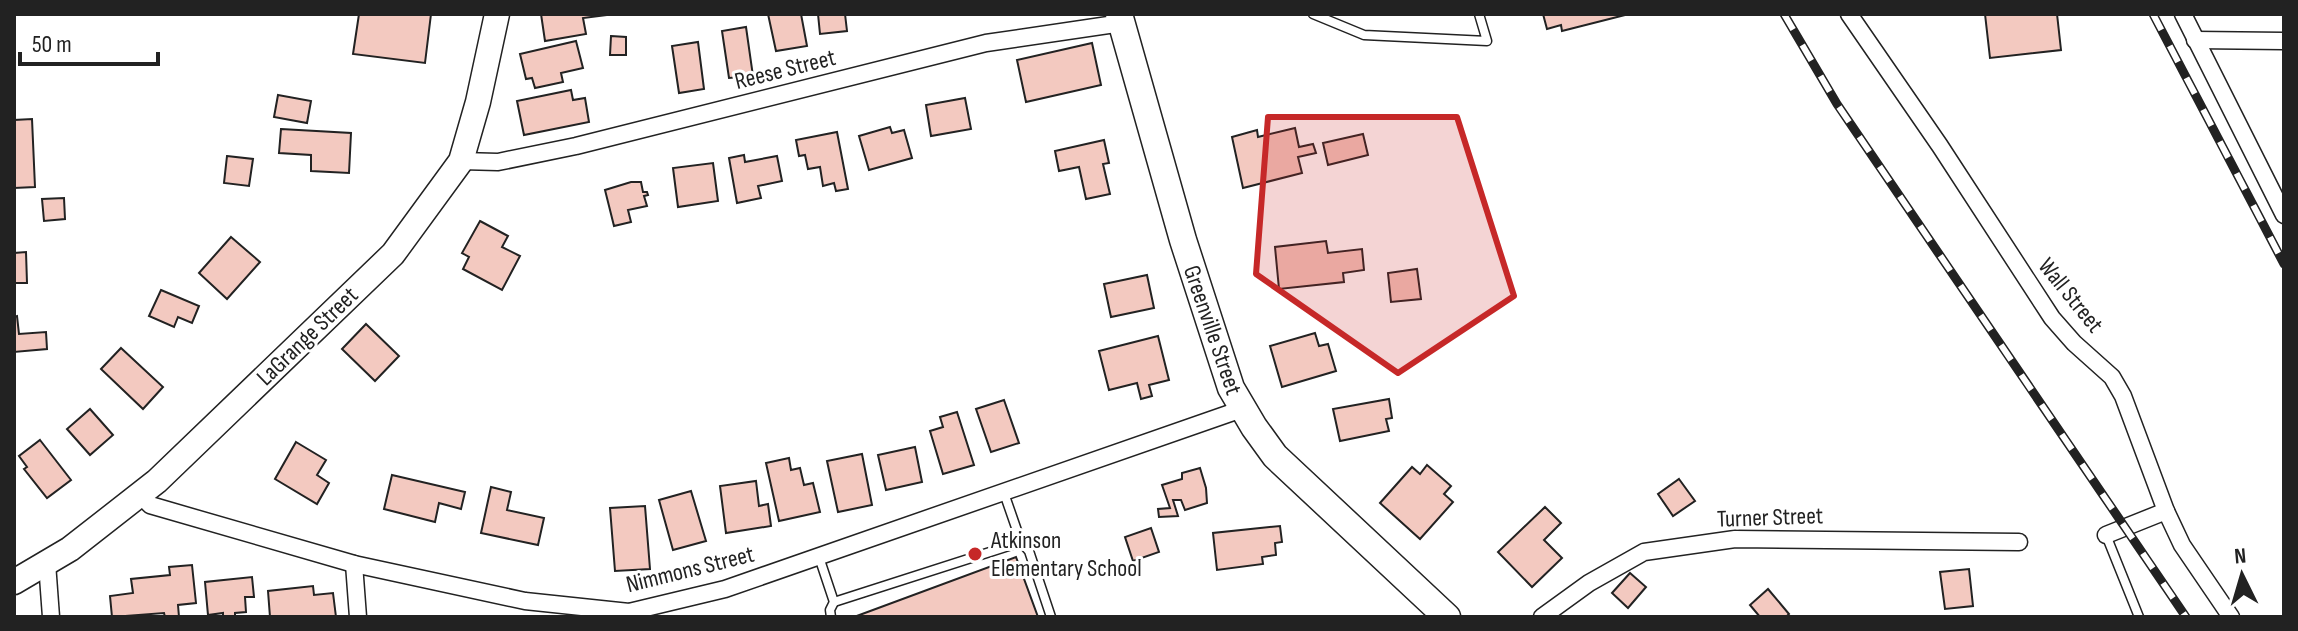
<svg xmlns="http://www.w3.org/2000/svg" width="2298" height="631" font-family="'Sofia Sans Condensed',sans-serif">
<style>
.building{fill:#f3c9c0;stroke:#222;stroke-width:2}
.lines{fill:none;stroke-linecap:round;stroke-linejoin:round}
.lane-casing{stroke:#222;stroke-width:11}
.street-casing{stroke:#222;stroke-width:19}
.secondary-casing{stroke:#222;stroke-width:27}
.primary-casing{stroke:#222;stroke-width:29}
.lane{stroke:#fff;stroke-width:8}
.street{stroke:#fff;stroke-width:16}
.secondary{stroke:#fff;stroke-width:24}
.primary{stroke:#fff;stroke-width:26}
.rail-casing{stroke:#222;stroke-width:9}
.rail{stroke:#fff;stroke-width:6;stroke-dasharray:18;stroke-linecap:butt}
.marked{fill:#c62828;fill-opacity:0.2;stroke:#c62828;stroke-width:6;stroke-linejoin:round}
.poi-dot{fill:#c62828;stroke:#fff;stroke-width:3}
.labels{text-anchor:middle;stroke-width:6;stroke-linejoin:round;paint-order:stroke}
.street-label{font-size:24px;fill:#222;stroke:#fff}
.poi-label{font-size:24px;fill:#222;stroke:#fff;text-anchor:start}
</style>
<rect width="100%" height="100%" fill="#fff"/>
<g class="building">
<path d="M359,14H431L425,63L353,54Z"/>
<path d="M541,14H606V15L583,18L586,34L545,41Z"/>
<path d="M768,14H801L807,46L776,51Z"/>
<path d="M818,14H845L847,31L820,34Z"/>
<path d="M1543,14H1629L1562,31L1561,25L1547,29Z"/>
<path d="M1985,14H2057L2061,50L1990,58Z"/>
<path d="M746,27L753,76L729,78L722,31Z"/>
<path d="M611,36L626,37V55H610Z"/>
<path d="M576,41L583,68L561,73L563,82L535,88L532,78L526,79L520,54Z"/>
<path d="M698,42L704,89L679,93L672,46Z"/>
<path d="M1092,43L1101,85L1026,102L1017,60Z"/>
<path d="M571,90L573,100L585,98L589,122L524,135L517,101Z"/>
<path d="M278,95L311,101L307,123L274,117Z"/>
<path d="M965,98L971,129L931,136L926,105Z"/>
<path d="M32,119L35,187L14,188V120Z"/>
<path d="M890,127L892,133L904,130L912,158L869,170L859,136Z"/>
<path d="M1295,128L1299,147L1313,144L1316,153L1298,157L1302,173L1243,188L1232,137L1257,130L1258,137Z"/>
<path d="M281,129L351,133L349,173L311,171V155L279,153Z"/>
<path d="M837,132L848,189L836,191L834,183L823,186L820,167L808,169L805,155L799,156L796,140Z"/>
<path d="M1363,134L1368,155L1328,165L1323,143Z"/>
<path d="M1104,140L1109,163L1103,164L1110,194L1086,199L1079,167L1059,171L1055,151Z"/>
<path d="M744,155L745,162L777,156L782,181L758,186L761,198L737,203L729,158Z"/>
<path d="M227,156L253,159L249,186L224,183Z"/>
<path d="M713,163L718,201L678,207L673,168Z"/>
<path d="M631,182H641L643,192H647L648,195L644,196L647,206L628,210L631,222L614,226L605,190Z"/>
<path d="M64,198L65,219L44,221L42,199Z"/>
<path d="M480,221L508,236L502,247L520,256L502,290L463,269L469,257L462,253Z"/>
<path d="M231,237L260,262L227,299L199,273Z"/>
<path d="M1326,241L1328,253L1362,249L1364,270L1343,273L1344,282L1279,289L1275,247Z"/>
<path d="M26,252L27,283H14V253Z"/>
<path d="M1417,269L1421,299L1391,302L1388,273Z"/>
<path d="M1147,275L1154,308L1111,317L1104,284Z"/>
<path d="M161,290L199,306L192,323L178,317L174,327L149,316Z"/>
<path d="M17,316L19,334L46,332L47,349L14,352V317Z"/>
<path d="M366,324L399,356L375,381L342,349Z"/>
<path d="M1315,333L1319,346L1328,344L1336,371L1282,387L1270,346Z"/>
<path d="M1158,336L1169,380L1149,385L1152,396L1141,399L1137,383L1109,390L1099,351Z"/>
<path d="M121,348L163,387L143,409L101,369Z"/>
<path d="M1389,399L1392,418L1386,419L1389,431L1340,441L1333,409Z"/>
<path d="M1004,400L1019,443L991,452L976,409Z"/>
<path d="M90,409L113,435L90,455L67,429Z"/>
<path d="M957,412L974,465L943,474L930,431L943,427L940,417Z"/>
<path d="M40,440L71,480L47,498L24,469L27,467L19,456Z"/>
<path d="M296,442L326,460L317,475L329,483L317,504L275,479Z"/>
<path d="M915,447L922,482L886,490L878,455Z"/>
<path d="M862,454L872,505L838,512L827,461Z"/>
<path d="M789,458L791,470L800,468L804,485L813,483L820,512L779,521L766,463Z"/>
<path d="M1427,465L1451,486L1444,494L1453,502L1420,539L1380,503L1412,467L1420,474Z"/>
<path d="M1200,468L1206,488L1207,503L1185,510L1181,500H1173L1178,516L1159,517L1158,509L1170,508L1162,485L1182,479V473Z"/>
<path d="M392,475L465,492L461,509L439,503L435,522L384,509Z"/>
<path d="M1679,479L1695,501L1673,516L1658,494Z"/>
<path d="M756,481L759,506L768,504L771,526L726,533L720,486Z"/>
<path d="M491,487L511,492L507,510L544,518L538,545L481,533Z"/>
<path d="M691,491L706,541L673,550L659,500Z"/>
<path d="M645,506L650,569L615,571L610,508Z"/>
<path d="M1545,507L1561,523L1544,540L1562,558L1532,587L1498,552Z"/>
<path d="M1280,526L1282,542L1275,543L1276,555L1262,557L1263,564L1217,570L1213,533Z"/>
<path d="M1151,528L1159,552L1133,561L1125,537Z"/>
<path d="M1016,557L1038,617H854Z"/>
<path d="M192,565L196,603L178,605L179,617H165L164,613L112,617L110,596L133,593L131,579L170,575L169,567Z"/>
<path d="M1969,569L1973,606L1945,609L1940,572Z"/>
<path d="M1630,573L1646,587L1628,608L1612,593Z"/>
<path d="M252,577L254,597H245L246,612L235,613V617H223V613L208,615L205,582Z"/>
<path d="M313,586L314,595L333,593L336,617H270L268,591Z"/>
<path d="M1768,589L1789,614L1786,617H1760L1750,605Z"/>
</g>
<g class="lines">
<g class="lane-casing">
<g id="lane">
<path d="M1313,14L1364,35L1487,41L1479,14"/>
<path d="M1004,493L1021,542L1029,551L1051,617"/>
<path d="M2106,535L2139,617"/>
<path d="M819,557L834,602L830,610L831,617"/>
<path d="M834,602L1021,542"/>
</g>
</g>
<g class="street-casing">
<g id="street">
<path d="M1849,14L1940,146L2052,318L2074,343L2112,377L2123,396L2166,511L2182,545L2231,617"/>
<path d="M2183,14L2284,215"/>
<path d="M2195,40L2284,41"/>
<path d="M461,161L498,162L576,146L986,43L1122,23"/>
<path d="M141,495L150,505L354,564L525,601L629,612L725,589L1242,409"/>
<path d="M2106,535L2166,511"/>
<path d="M47,563L51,617"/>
<path d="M354,564L358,617"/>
<path d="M1542,617L1589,583L1644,552L1735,539L2019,542"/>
</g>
</g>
<g class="secondary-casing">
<path id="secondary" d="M14,582L70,549L157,481L393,254L461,161L478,102L497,14"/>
</g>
<g class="primary-casing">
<path id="primary" d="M1119,14L1183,240L1231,388L1254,427L1275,456L1447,617"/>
</g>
<use href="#lane" class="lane"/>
<use href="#street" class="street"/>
<use href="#secondary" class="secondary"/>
<use href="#primary" class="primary"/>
<g class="rail-casing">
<g id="rail">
<path d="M1784,14L1837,104L2186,617"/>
<path d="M2153,14L2284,264"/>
</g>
</g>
<use href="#rail" class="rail"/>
</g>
<path class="marked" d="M1268,117H1457L1514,296L1398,373L1256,274Z"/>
<circle class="poi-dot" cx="975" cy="554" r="8"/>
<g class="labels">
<g class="street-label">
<text transform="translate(785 69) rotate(-14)" y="8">Reese Street</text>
<text transform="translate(2071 295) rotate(51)" y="8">Wall Street</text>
<text transform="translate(1213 330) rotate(71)" y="8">Greenville Street</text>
<text transform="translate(307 336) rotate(-44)" y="8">LaGrange Street</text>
<text transform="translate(1770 517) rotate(-2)" y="8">Turner Street</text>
<text transform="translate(690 569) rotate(-14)" y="8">Nimmons Street</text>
</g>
<g class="poi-label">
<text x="991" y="548">Atkinson<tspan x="991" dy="28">Elementary School</tspan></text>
</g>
</g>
<rect width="2298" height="631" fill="none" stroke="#222222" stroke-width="32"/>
<g transform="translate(2242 575) rotate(355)" stroke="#ffffff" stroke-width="6" paint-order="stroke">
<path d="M0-6L14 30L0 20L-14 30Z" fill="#222222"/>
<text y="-12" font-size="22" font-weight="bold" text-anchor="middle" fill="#222222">N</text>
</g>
<path d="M20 52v12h138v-12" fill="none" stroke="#222222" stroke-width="4"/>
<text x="32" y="52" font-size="24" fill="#222222" stroke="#ffffff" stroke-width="6" paint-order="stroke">50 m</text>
</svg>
